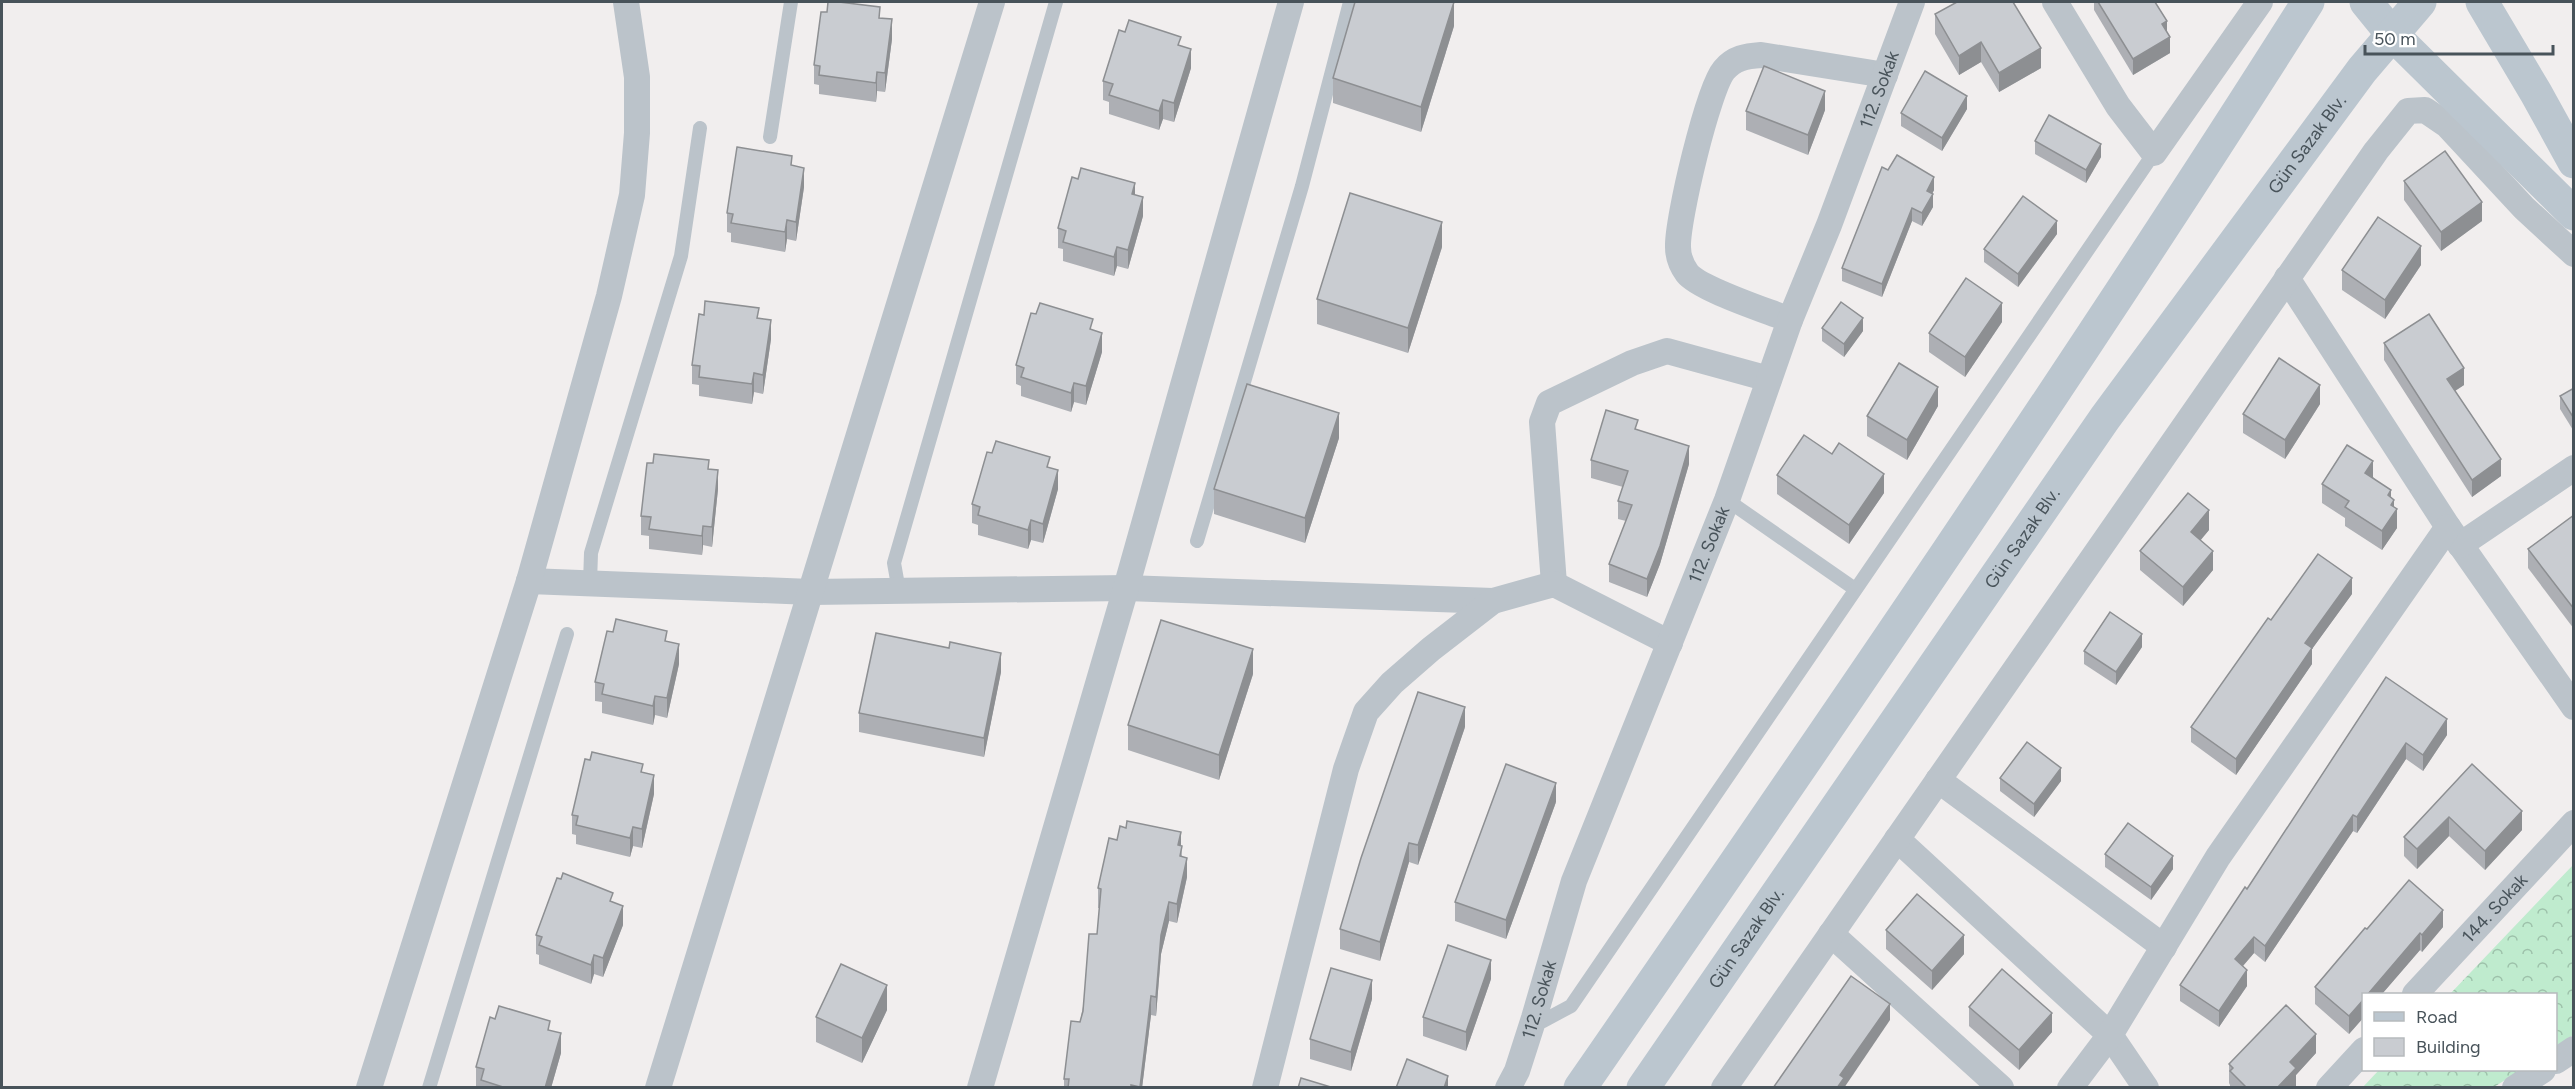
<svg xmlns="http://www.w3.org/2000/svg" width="2575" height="1089" font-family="Figtree,sans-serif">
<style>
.forest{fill:url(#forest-crowns)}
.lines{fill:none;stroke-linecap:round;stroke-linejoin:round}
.lane{stroke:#bbc3ca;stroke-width:14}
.street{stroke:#bbc3ca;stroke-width:26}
.secondary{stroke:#bbc6cf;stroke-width:33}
.wall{fill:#adafb4}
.shaded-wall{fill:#8d8f92}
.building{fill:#c9ccd1;stroke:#8d8f92;stroke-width:1.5}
.labels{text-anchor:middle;stroke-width:5;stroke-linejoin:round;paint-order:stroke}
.street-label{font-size:18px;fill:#48535a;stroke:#fff}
</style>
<defs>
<pattern id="forest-crowns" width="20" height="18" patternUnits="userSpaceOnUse" patternTransform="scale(1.5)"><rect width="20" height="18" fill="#bfebce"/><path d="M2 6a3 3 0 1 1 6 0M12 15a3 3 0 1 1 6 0" fill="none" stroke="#9dc1aa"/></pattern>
</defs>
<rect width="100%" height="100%" fill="#f1eeee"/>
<g class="forest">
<path d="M2573,865V1035L2556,1047V994H2450Z"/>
<path d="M2379,1070H2521L2494,1087L2362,1088Z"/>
</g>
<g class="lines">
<g class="lane">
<path d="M770,137L791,2"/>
<path d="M1727,500L1855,589"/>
<path d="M1197,541L1302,186L1350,2"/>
<path d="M590,583L591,553L681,256L700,128"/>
<path d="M899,591L894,563L1056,2"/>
<path d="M1534,1018L1543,1021L1571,1006L2154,153"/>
<path d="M429,1088L567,634"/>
</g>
<g class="street">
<path d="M2055,2L2118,106L2154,153L2260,2"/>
<path d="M2287,278L2448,527L2574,707"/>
<path d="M1790,320C1768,311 1699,289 1687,273C1682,266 1678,256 1678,247C1677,220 1708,89 1724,70C1734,58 1746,56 1761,55L1885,75"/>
<path d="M2460,545L2574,468"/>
<path d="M529,581L811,592L1126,588L1493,601"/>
<path d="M1554,584L1542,422L1549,403L1632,363L1667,351L1769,379"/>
<path d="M1938,780L2164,947"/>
<path d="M1897,839L2110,1035L2146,1088"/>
<path d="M1831,934L2001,1088"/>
<path id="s1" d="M2415,994L2574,823"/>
<path d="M2556,1061L2574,1049"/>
<path d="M369,1088L529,581L609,296L632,195L637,133V77L626,2"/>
<path d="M658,1088L992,2"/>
<path d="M980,1088L1126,588L1291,2"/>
<path d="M1265,1088L1346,769L1366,712L1392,683L1431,649L1493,601L1554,584L1670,643"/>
<path id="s2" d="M1508,1088L1517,1071L1534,1018L1574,881L1727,500L1790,320L1829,225L1912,2"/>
<path d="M1724,1088L2376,151L2408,111L2425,110L2447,125L2524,208L2574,254"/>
<path d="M2070,1088L2110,1035L2218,857L2448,527"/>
<path d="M2329,1088L2364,1050"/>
<path d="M2515,1088L2543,1070"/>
</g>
<g class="secondary">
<path d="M2366,2L2392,34L2574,214"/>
<path d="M2482,2L2536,93L2574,162"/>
<path d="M1580,1088C1828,729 2075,370 2308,2"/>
<path id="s3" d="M1643,1088L2105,418L2362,70L2420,2"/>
</g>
</g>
<g class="wall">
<path d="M2094,2H2155L2167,31L2170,53L2133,75L2094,10Z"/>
<path d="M1935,14L2041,68L1999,92L1981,62L1959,75L1935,34Z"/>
<path d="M880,18L892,39L885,92L877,91L876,102L819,94V85L814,84V65Z"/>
<path d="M1454,26L1421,132L1333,103V78Z"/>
<path d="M1125,32L1181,46L1191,68L1174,122L1163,119L1159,130L1109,114V102L1103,100V81Z"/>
<path d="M1967,109L1942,151L1901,126V113Z"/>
<path d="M1825,110L1808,155L1746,130V111Z"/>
<path d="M2035,141L2101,157L2086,183L2035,154Z"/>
<path d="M792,165L804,187L796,241L787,239L785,252L731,242V233L727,232V213Z"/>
<path d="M1888,170L1934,190L1932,194L1933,207L1922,226L1912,221L1882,297L1842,281V268Z"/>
<path d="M2404,181L2482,221L2441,251L2404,200Z"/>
<path d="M1135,195L1143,216L1128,269L1117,266L1114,276L1063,261V249L1058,248V228Z"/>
<path d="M2057,234L2018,287L1984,262V249Z"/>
<path d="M1442,247L1408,353L1317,324V299Z"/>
<path d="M2421,265L2385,319L2342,290V270Z"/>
<path d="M759,319L771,339L763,394L754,392L752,404L699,396V385L692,384V365Z"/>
<path d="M2002,322L1965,377L1929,352V333Z"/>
<path d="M1822,328L1863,331L1844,357L1822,341Z"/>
<path d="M1093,330L1102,352L1086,405L1074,402L1071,412L1021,396V386L1016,384V365Z"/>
<path d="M2384,343L2464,385L2455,391L2501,476L2472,497L2384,360Z"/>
<path d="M2574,388V430H2573L2560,409V396Z"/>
<path d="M2320,404L2285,459L2243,433V414Z"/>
<path d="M1938,406L1907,460L1867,436V416Z"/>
<path d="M1638,430L1689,464L1660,564L1647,597L1609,582V564L1626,521L1618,519V501L1623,487L1591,478V460Z"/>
<path d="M1339,438L1305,543L1214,514V489Z"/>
<path d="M1050,468L1058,489L1043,543L1031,540L1028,549L978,535V525L972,523V504Z"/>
<path d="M709,469L718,489L712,547L703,545L702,555L649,549V536L641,535V516Z"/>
<path d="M1777,475L1884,493L1849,544L1777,494Z"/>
<path d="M2373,477L2391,497L2394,507L2397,528L2382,550L2345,526V518L2322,503V484Z"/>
<path d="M2574,515V629L2528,568V549Z"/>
<path d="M2209,530L2200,540L2213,570L2183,606L2140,570V551Z"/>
<path d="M2352,594L2312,649V664L2236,775L2191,742V727L2271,620Z"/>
<path d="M667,641L679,664L667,718L655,715L653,725L602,713V702L595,701V682Z"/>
<path d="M2142,647L2116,685L2084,664V651Z"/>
<path d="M1001,672L984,757L859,732V713Z"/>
<path d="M1253,674L1219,780L1128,750V725Z"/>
<path d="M2386,677L2447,735L2423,771L2406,759L2357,833L2353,831L2265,962L2254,953L2243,966L2247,986L2219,1027L2180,1001V985L2247,889Z"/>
<path d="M1465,727L1418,865L1409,862L1380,961L1340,949V929Z"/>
<path d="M2472,764L2522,830L2485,870L2449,836L2417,869L2404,856V837Z"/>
<path d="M643,772L654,794L642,848L633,846L630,857L576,844V835L572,834V815Z"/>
<path d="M2000,778L2061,781L2034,817L2000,791Z"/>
<path d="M1556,802L1506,939L1455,921V902Z"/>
<path d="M1117,840L1181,846L1182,856L1187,877L1177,923L1169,921L1161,954L1156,1016L1151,1015L1142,1088H1064V1079L1080,1022L1097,934L1100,908H1098V888Z"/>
<path d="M2105,854L2173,869L2151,900L2105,867Z"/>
<path d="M613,902L623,925L603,977L594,974L591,984L539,964V955L536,954V935Z"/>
<path d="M2443,927L2422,952L2420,950L2382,994H2364V1017L2349,1034L2315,1004V987L2367,929Z"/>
<path d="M1886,930L1964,954L1932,990L1886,949Z"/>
<path d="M1491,979L1466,1051L1423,1036V1017Z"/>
<path d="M1372,999L1351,1071L1310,1059V1039Z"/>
<path d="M1969,1007L2052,1032L2019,1070L1969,1026Z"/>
<path d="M887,1010L862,1063L816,1042V1017Z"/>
<path d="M550,1031L561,1053L551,1088H481L476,1086V1067Z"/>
<path d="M2316,1053L2296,1075L2295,1088H2230V1085L2229,1083V1064Z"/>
</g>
<g class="shaded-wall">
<path d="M1454,2V26L1421,132V107Z"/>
<path d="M892,19V39L885,92V73Z"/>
<path d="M2167,21V38L2162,24Z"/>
<path d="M2170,37V53L2133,75V59Z"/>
<path d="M1981,42V62L1959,75V56Z"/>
<path d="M2041,48V68L1999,92V73Z"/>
<path d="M1191,49V68L1174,122V103Z"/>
<path d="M877,72V91L876,102V83Z"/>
<path d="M1825,91V110L1808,155V135Z"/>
<path d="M1967,96V109L1942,151V138Z"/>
<path d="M1163,100V119L1159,130V111Z"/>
<path d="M2101,144V157L2086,183V170Z"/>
<path d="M804,168V187L796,241V222Z"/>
<path d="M1934,177V190L1927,204V191Z"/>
<path d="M1135,183V203L1132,194Z"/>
<path d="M1933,194V207L1922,226V213Z"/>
<path d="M1143,197V216L1128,269V250Z"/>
<path d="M2482,202V221L2441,251V232Z"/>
<path d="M1912,208V221L1882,297V284Z"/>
<path d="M787,220V239L785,252V232Z"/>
<path d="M2057,221V234L2018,287V274Z"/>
<path d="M1442,222V247L1408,353V328Z"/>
<path d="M2421,246V265L2385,319V300Z"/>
<path d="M1117,247V266L1114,276V257Z"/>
<path d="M2002,303V322L1965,377V357Z"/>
<path d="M1863,318V331L1844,357V344Z"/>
<path d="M771,320V339L763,394V375Z"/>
<path d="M1102,333V352L1086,405V386Z"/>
<path d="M2464,368V385L2447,396V379Z"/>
<path d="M754,373V392L752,404V384Z"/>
<path d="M1074,383V402L1071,412V393Z"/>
<path d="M2320,385V404L2285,459V440Z"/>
<path d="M1938,387V406L1907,460V440Z"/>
<path d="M1339,413V438L1305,543V518Z"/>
<path d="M1689,446V464L1660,564L1647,597V579Z"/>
<path d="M2501,459V476L2472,497V480Z"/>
<path d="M2373,461V480L2365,473Z"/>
<path d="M718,470V489L712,547V527Z"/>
<path d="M1058,470V489L1043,543V524Z"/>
<path d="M1884,474V493L1849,544V525Z"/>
<path d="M2391,490V505L2394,500V513L2397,509V528L2382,550V531L2388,495Z"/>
<path d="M2209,510V530L2191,552V532Z"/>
<path d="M1031,520V540L1028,549V530Z"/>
<path d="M703,526V545L702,555V536Z"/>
<path d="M2213,551V570L2183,606V587Z"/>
<path d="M2352,578V594L2312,649V664L2236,775V759L2305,643Z"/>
<path d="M2142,634V647L2116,685V672Z"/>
<path d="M679,644V664L667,718V698Z"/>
<path d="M1253,649V674L1219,780V755Z"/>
<path d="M1001,653V672L984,757V738Z"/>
<path d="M655,696V715L653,725V706Z"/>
<path d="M1465,707V727L1418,865V845Z"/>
<path d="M2447,719V735L2423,771V755Z"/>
<path d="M2406,743V759L2357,833V817Z"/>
<path d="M2061,768V781L2034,817V804Z"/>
<path d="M654,775V794L642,848V829Z"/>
<path d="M1556,783V802L1506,939V920Z"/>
<path d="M2522,811V830L2485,870V851Z"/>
<path d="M2353,815V831L2265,962V946Z"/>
<path d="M2449,817V836L2417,869V849Z"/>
<path d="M633,827V846L630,857V838Z"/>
<path d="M1181,832V851L1178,845Z"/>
<path d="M1409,843V862L1380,961V942Z"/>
<path d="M2173,856V869L2151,900V887Z"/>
<path d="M1187,858V877L1177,923V904Z"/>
<path d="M1169,902V921L1161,954L1156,1016V997L1161,935Z"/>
<path d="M623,906V925L603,977V958Z"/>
<path d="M2443,910V927L2422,952V935Z"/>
<path d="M2420,933V950L2382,994H2368Z"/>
<path d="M1964,935V954L1932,990V971Z"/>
<path d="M2254,937V953L2235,975V959Z"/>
<path d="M594,955V974L591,984V965Z"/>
<path d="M1491,960V979L1466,1051V1032Z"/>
<path d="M2247,970V986L2219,1027V1011Z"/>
<path d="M1372,980V999L1351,1071V1052Z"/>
<path d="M887,985V1010L862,1063V1038Z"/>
<path d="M1151,996V1015L1142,1088H1140Z"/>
<path d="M2364,999V1017L2349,1034V1016Z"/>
<path d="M1890,1004V1020L1844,1088H1837L1840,1075Z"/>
<path d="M2052,1013V1032L2019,1070V1050Z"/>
<path d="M561,1033V1053L551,1088H545Z"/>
<path d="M2316,1034V1053L2296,1075V1087L2277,1088L2290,1062Z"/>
<path d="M1448,1076V1088H1444Z"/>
</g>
<g class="building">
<path d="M828,2H839L880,7L879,18L892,19L885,73L877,72L876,83L819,75L820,66L814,65L821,12H827Z"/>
<path d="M1355,2H1454L1421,107L1333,78Z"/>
<path d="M1957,2H2013L2041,48L1999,73L1981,42L1959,56L1935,14Z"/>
<path d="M2098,2H2155L2167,21L2162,24L2170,37L2133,59Z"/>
<path d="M1129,20L1181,37L1178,45L1191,49L1174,103L1163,100L1159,111L1109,95L1113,84L1103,81L1119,30L1125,32Z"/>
<path d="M1764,66L1825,91L1808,135L1746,111Z"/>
<path d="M1925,71L1967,96L1942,138L1901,113Z"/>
<path d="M2049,115L2101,144L2086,170L2035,141Z"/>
<path d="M737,147L792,156L791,165L804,168L796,222L787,220L785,232L731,223L733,214L727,213Z"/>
<path d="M2445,151L2482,202L2441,232L2404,181Z"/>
<path d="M1897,155L1934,177L1927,191L1933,194L1922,213L1912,208L1882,284L1842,268L1882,167L1888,170Z"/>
<path d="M1081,168L1135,183L1132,194L1143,197L1128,250L1117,247L1114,257L1063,242L1066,231L1058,228L1072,177L1078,179Z"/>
<path d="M1350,193L1442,222L1408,328L1317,299Z"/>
<path d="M2023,196L2057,221L2018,274L1984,249Z"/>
<path d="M2378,217L2421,246L2385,300L2342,270Z"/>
<path d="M1966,278L2002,303L1965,357L1929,333Z"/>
<path d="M705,301L759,308L757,318L771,320L763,375L754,373L752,384L699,377L700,366L692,365L699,314L704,315Z"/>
<path d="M1841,302L1863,318L1844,344L1822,328Z"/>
<path d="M1040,303L1093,319L1090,329L1102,333L1086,386L1074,383L1071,393L1021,377L1024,368L1016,365L1031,313L1036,314Z"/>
<path d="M2429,314L2464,368L2447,379L2501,459L2472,480L2384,343Z"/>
<path d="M2279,358L2320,385L2285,440L2243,414Z"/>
<path d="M1899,363L1938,387L1907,440L1867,416Z"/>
<path d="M1247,384L1339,413L1305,518L1214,489Z"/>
<path d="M2574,388V417H2573L2560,396Z"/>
<path d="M1606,410L1638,420L1635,429L1689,446L1660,546L1647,579L1609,564L1632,505L1618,501L1628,471L1591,460Z"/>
<path d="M1804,435L1832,454L1839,443L1884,474L1849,525L1777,475Z"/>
<path d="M996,441L1050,457L1047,467L1058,470L1043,524L1031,520L1028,530L978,515L980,507L972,504L987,452L992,453Z"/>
<path d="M2347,445L2373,461L2365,473L2391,490L2388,495L2394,500L2391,505L2397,509L2382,531L2345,507L2349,501L2322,484Z"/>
<path d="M654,454L709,460L708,469L718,470L712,527L703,526L702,536L649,529L651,517L641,516L647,463H653Z"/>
<path d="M2188,493L2209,510L2191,532L2213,551L2183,587L2140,551Z"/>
<path d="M2574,515V609L2528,549Z"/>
<path d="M2318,554L2352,578L2305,643L2312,648L2236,759L2191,727L2268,618L2271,620Z"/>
<path d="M2110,612L2142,634L2116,672L2084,651Z"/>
<path d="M616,619L667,631L665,641L679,644L667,698L655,696L653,706L602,694L604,684L595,682L607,631L613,632Z"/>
<path d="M1161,620L1253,649L1219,755L1128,725Z"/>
<path d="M876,633L949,648L950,642L1001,653L984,738L859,713Z"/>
<path d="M2386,677L2447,719L2423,755L2406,743L2357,817L2353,815L2265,946L2254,937L2235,959L2247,970L2219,1011L2180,985L2245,887L2247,889Z"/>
<path d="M1418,692L1465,707L1418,845L1409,843L1380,942L1340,929L1361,858Z"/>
<path d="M2027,742L2061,768L2034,804L2000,778Z"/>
<path d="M592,752L643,764L641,772L654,775L642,829L633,827L630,838L576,825L578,816L572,815L585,759L590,760Z"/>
<path d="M1506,764L1556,783L1506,920L1455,902Z"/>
<path d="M2472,764L2522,811L2485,851L2449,817L2417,849L2404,837Z"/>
<path d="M1127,821L1181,832L1178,845L1182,846L1180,856L1187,858L1177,904L1169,902L1161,935L1156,997L1151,996L1140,1087L1131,1085V1088H1068L1069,1079H1064L1071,1021L1080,1022L1083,1011L1089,934H1097L1101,889L1098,888L1109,838L1117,840L1120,826L1126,828Z"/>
<path d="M2128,823L2173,856L2151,887L2105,854Z"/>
<path d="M563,873L613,893L610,901L623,906L603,958L594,955L591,965L539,945L542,937L536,935L557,878L561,879Z"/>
<path d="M2409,880L2443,910L2422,935L2420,933L2368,994H2364V999L2349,1016L2315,987L2365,928L2367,929Z"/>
<path d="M1917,894L1964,935L1932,971L1886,930Z"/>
<path d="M1448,945L1491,960L1466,1032L1423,1017Z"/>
<path d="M841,964L887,985L862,1038L816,1017Z"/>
<path d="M1331,968L1372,980L1351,1052L1310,1039Z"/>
<path d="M2002,969L2052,1013L2019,1050L1969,1007Z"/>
<path d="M1851,976L1890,1004L1840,1075L1844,1078L1837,1088H1773Z"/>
<path d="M2286,1005L2316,1034L2290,1062L2296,1068L2277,1088H2247L2230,1071L2233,1068L2229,1064Z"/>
<path d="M499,1006L550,1021L548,1030L561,1033L545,1088L534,1087V1088H506L481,1080L484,1069L476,1067L490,1017L495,1019Z"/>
<path d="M1407,1059L1448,1076L1444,1088H1396Z"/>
<path d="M1301,1078L1334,1088H1298Z"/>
</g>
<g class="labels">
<g class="street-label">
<text dy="6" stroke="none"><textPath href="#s2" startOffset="1066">112. Sokak</textPath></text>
<text dy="6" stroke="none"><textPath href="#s3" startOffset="1154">Gün Sazak Blv.</textPath></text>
<text dy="6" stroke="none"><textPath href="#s3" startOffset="668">Gün Sazak Blv.</textPath></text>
<text dy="6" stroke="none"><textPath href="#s2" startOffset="580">112. Sokak</textPath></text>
<text dy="6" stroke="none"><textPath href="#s1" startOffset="117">144. Sokak</textPath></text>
<text dy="6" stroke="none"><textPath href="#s3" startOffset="182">Gün Sazak Blv.</textPath></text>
<text dy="6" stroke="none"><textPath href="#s2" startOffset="94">112. Sokak</textPath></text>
</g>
</g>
<rect width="2575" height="1089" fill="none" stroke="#48535a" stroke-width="6"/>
<rect x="2362" y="993" width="195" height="78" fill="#ffffff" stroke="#b6babd" stroke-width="1.5"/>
<rect x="2374" y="1012" width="30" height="9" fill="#bbc6cf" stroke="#b6babd" stroke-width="1.5"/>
<text x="2416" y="1023" font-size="18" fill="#48535a">Road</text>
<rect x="2374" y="1038" width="30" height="18" fill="#c9ccd1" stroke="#b6babd" stroke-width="1.5"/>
<text x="2416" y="1053" font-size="18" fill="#48535a">Building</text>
<path d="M2365 45v9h188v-9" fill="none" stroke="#48535a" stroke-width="3"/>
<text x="2374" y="45" font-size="18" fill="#48535a" stroke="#ffffff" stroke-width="4.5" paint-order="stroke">50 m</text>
</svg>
